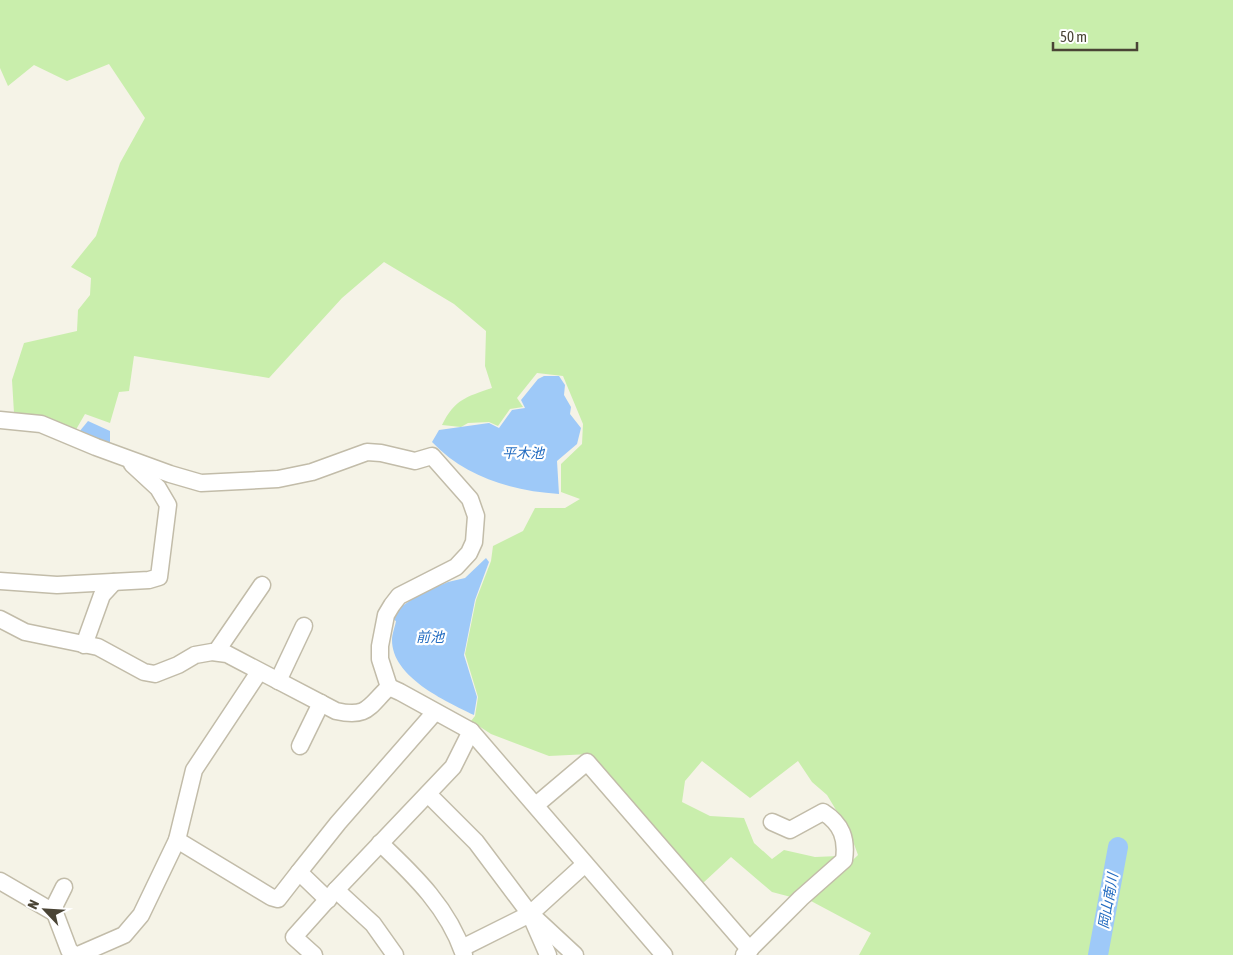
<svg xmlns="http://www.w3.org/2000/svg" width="1233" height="955" font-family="'Asap Condensed','Noto Sans JP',sans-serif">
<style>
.green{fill:#c9eeac}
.water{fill:#9ec9f8}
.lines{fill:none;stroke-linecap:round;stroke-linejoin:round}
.river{stroke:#9ec9f8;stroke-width:20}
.minor-casing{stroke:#c2bca9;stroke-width:19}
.minor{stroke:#fff;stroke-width:16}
.labels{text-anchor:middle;stroke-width:4.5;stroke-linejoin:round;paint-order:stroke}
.water-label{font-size:14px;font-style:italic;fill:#236cc1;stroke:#fff}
</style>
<rect width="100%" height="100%" fill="#f5f3e7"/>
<path class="green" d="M0,0H1233V955H859L871,933L811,901L858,855L850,833L827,795L812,782L798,761L750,798L702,761L685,781L682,802L710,816L744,818L754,843L772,859L784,850L815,857L839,856L791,897L772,892L731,857L703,883L590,754L549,756L491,734L471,721L475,716L478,697L465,654L476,600L491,561L493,546L523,531L535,508H565L580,499L561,492V464L582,444L583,424L563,376L537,373L517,398L523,407L510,409L498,426L489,422L468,423L461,427L442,425C455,399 466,397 492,388L485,366L486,331L454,304L384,262L342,298L269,378L134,356L129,391L119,392L110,423L85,414L74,433L37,416L14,413L12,380L24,343L77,331L78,310L90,295L91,278L71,267L96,236L120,163L145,118L109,64L67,81L34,65L8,86L0,68Z"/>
<g class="water">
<path d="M544,376H559L565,385L564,395L571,407L570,414L581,428L577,444L557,461L559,494C512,491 465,477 432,442L439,430L489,423L499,428L512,410L525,408L521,400L538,379Z"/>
<path d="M88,421L110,431V447L79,432Z"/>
<path d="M486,558L489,562L475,600L464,655L477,697L474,715C445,701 392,677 392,640C392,634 395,627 396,621L391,618L395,611L421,593L448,582L465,578Z"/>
</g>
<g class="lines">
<path class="river" d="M1098,955L1118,847"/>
<g class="minor-casing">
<g id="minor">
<path d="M0,420L41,424L96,447L170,474L201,483L278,479L312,472L367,452L381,453L415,461L432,456L470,499L476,516L474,542L469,553L456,567L399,596L392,605L386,615L380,646V659L389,687"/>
<path d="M0,581L57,585L149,580L159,577L168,505L158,488L132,464"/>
<path d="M0,619L25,632L98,647L144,672L155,674L178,665L195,655L212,652L227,654L336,711C368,718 368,707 389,687L400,692L471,731L664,955"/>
<path d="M84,645L102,595L114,582"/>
<path d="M216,652L262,585"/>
<path d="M278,681L304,626"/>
<path d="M300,746L321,703"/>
<path d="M428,794L476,842L530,914L548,955"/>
<path d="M536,805L587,762L750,950"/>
<path d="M177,840L271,897L278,899L299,872L328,900"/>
<path d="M380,843C415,876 449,909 464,955"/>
<path d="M299,872L338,823L435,712"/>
<path d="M0,881L55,913L69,950L74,955"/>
<path d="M336,890L373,924L395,955"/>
<path d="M55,913V905L64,887"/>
<path d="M534,917L575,955"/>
<path d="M462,948L530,914L585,864"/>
<path d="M78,955L124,935L141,915L177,840L194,770L259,672"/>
<path d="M314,955L294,937L336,890L453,767L471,731"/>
<path d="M744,955L801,898L844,860C847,839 842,824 823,812L790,830L772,822"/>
</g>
</g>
<use href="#minor" class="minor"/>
</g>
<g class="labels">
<g class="water-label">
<text x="523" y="458">平木池</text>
<text x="430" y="642">前池</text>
<text transform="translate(1108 901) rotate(-80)" y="5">岡山南川</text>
</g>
</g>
<g transform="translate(45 910) rotate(295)" stroke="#ffffff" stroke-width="4" paint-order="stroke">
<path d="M0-4L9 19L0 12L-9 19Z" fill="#4a4435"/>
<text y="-8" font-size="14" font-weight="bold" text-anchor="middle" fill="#4a4435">N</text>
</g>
<path d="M1053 42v8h84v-8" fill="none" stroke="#4a4435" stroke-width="2.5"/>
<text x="1060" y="42" font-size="15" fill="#4a4435" stroke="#ffffff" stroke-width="4" paint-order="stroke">50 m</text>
</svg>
